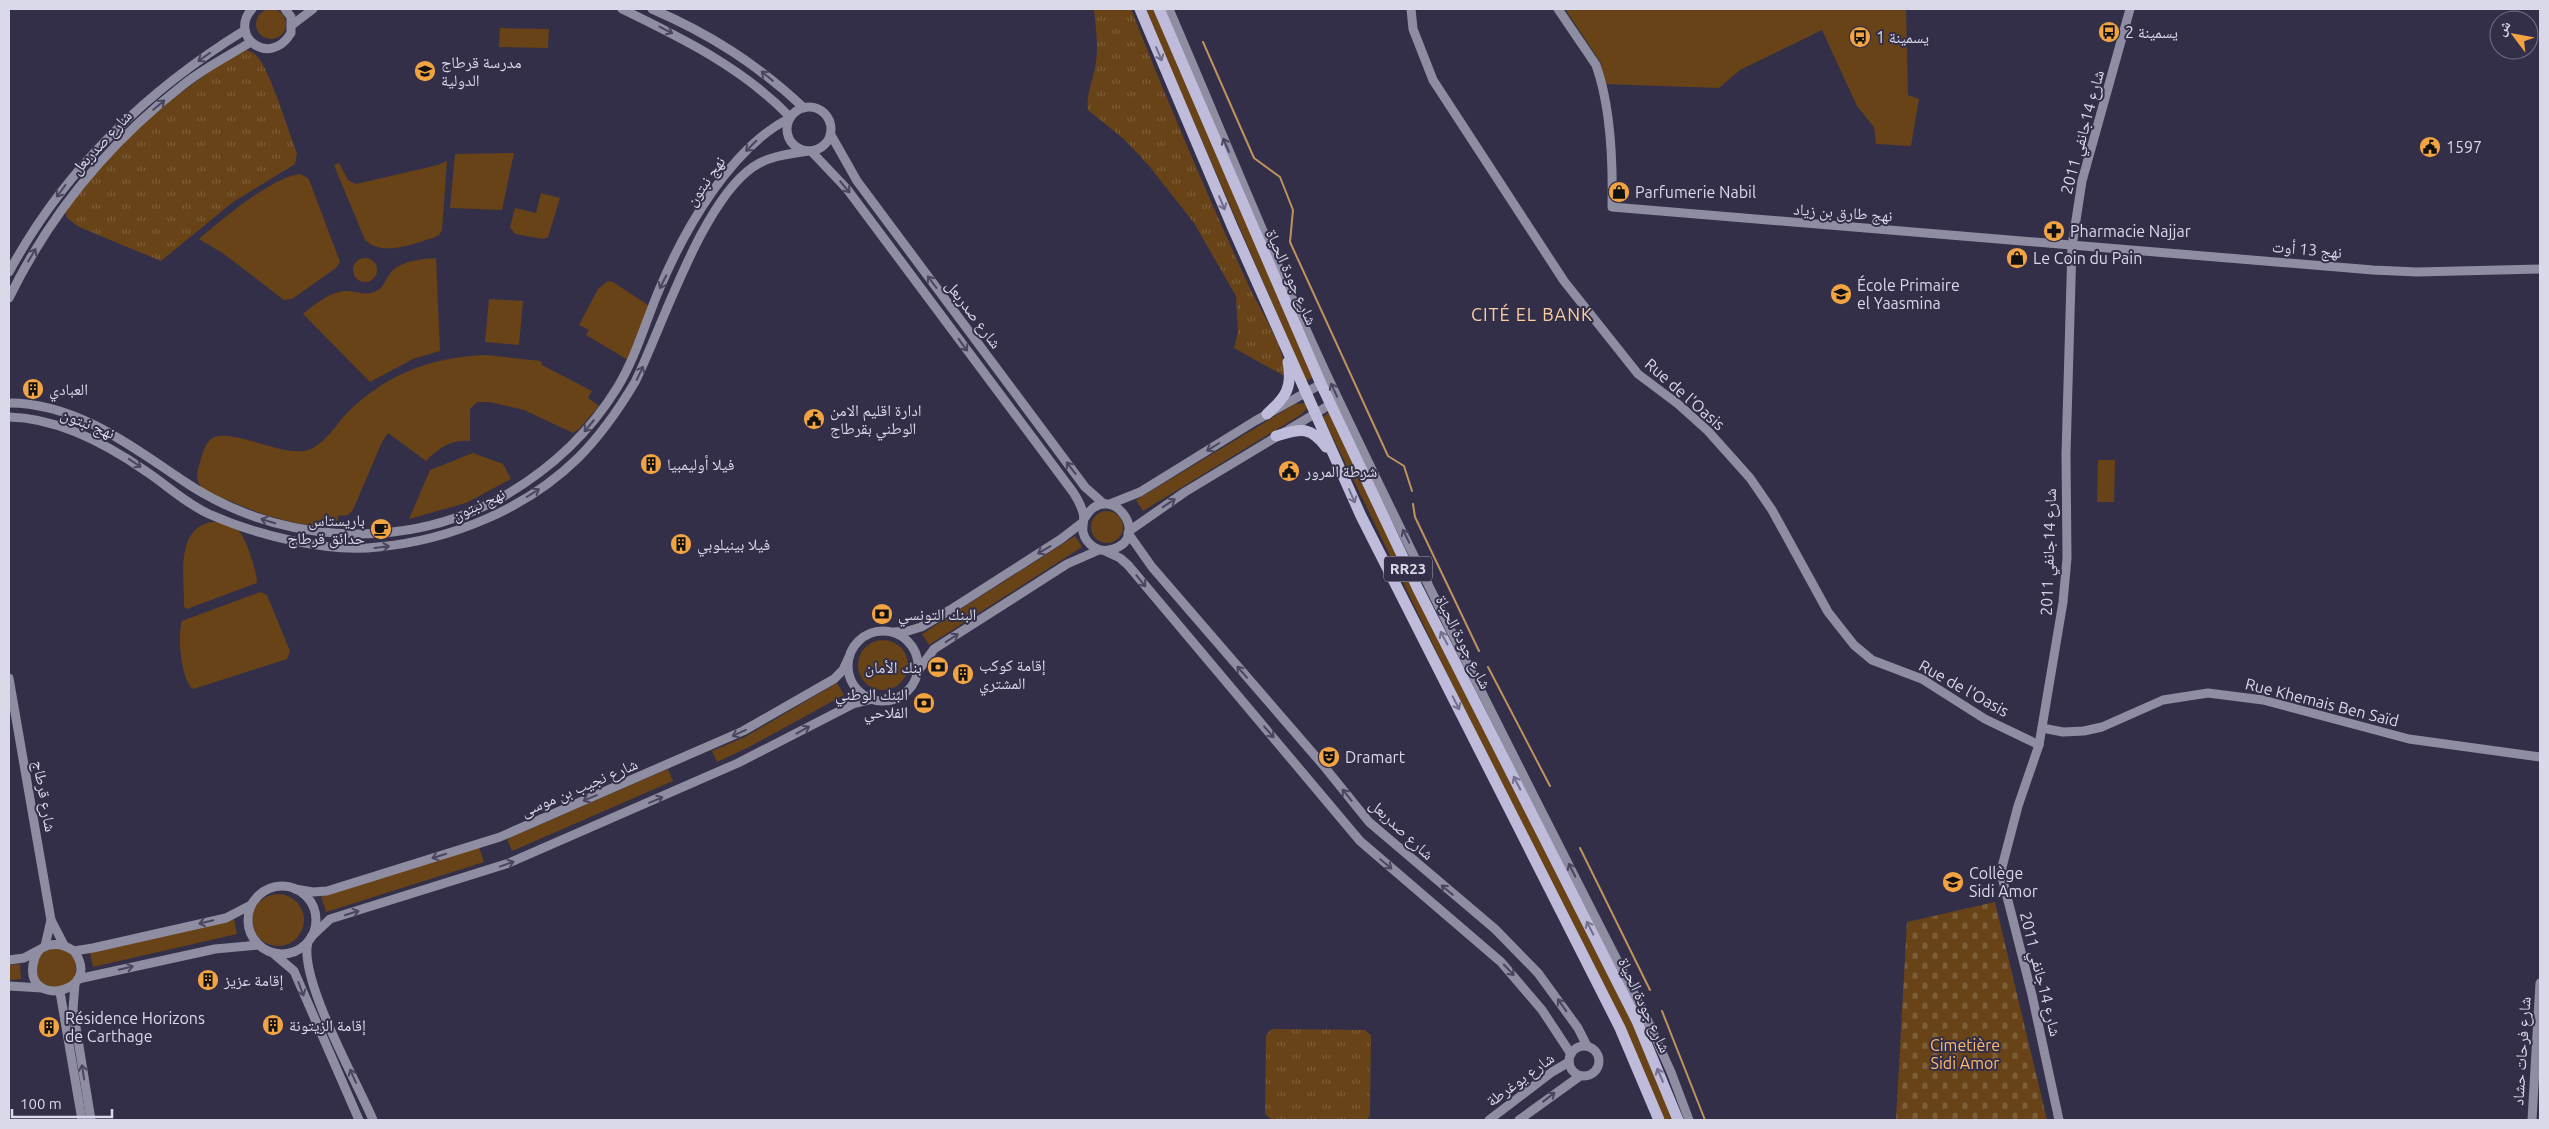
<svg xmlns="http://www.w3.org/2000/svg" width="2549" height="1129" font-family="Ubuntu,'Noto Naskh Arabic',sans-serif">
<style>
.green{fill:#674317}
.cemetery{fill:url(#cemetery-stones)}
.park{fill:url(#park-tufts)}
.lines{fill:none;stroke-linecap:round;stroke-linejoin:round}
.stream{stroke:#bf935e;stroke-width:2}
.secondary{stroke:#8f8da2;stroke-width:9}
.highway{stroke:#bebbdb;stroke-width:11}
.oneway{stroke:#4a465f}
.oneway2{stroke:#726e8b}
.labels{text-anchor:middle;stroke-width:4;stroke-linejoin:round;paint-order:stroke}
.shield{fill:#332f49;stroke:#a8a6b9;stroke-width:1}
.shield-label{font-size:15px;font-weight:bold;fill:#dad9e9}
.poi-label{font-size:16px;fill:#dad9e9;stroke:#332f49;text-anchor:start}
.street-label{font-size:16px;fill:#dad9e9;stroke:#332f49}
.park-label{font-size:16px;fill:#fcb96d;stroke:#332f49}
.neighbourhood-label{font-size:18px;letter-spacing:1px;fill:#fccf9f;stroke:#332f49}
</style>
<defs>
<pattern id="cemetery-stones" width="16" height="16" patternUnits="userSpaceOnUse" patternTransform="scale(1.25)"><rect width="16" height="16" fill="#674317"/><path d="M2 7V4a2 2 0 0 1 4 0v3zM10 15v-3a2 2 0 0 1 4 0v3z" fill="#7c5e39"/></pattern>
<pattern id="park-tufts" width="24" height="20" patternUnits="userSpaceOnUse" patternTransform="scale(1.25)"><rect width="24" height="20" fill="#674317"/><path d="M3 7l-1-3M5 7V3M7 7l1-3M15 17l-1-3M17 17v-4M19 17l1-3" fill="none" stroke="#7c5e39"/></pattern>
</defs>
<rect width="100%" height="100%" fill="#332f49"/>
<g class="green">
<circle cx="271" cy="24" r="15"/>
<path d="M1145,9H1156L1316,376L1306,381Z"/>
<path d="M1565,9H1906L1908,95L1919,99L1911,146L1876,144L1874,127L1857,106L1822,30L1740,70L1719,88L1604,84L1601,63Z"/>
<path d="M500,28L549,29L548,48L499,47Z"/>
<path d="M514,153L502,210L450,208L455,154Z"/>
<path d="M447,161L442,230L439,235L433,238C411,244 384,257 365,240L334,165L339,163L348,180L356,184L438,165Z"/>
<path d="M300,174L308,178L310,182L340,262L336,268L292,299L284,300L224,254L199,239C221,220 272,177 300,174Z"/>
<path d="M541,193L560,198L548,237L543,239L515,234L510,227L515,208L536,213Z"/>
<circle cx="365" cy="270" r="12"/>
<path d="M436,258L440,351L413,359L370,382L303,314C314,305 332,290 347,291C357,291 364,296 374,292C383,289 384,282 389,275C398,261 421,259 436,258Z"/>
<path d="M608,281L613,282L648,305V308L628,360L586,335L589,330L579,325L598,289Z"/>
<path d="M489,299L523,301L519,345L485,342Z"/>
<path d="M486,355L541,361L542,365L592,391L588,398L599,406L579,429L573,433L524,410L489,402H477L470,409V441C452,439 438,448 426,461L388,433L382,442L353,510L348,515L338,516L337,528C286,526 250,510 204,490C197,483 195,475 199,466C201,458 204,447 209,441C223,423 283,458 308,450C325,444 335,426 346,414C386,374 431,357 486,355Z"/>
<path d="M1306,403L1307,408L1302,414L1143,511L1136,500L1295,404Z"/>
<path d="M1329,412L1633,1023L1674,1120H1663L1323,417Z"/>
<path d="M473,453L503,464L511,479L466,503L409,519L430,470Z"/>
<path d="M2098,460H2115L2114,502H2097Z"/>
<circle cx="1107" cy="527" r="16"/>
<path d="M211,522C219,522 228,523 235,527C245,533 257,571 257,583L187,609L184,607C185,579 174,530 211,522Z"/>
<path d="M1075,536L1082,547L929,645L922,634Z"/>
<path d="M260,592L267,595L290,651L287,659L193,689C181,681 177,634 182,621Z"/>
<circle cx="883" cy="665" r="25"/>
<path d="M837,683L844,695L749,747L717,762L712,751L745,737Z"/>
<path d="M668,769L673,781L512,851L507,839Z"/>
<path d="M479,847L484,862L326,912L321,896Z"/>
<circle cx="278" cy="920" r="26"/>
<path d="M234,919L237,934L93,967L90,953Z"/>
<circle cx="56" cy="968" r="20"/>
<path d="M20,964L21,979L9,980V965Z"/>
</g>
<path class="cemetery" d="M1995,902L2047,1120H1896L1907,922Z"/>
<g class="park">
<path d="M1094,9H1131C1167,101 1206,192 1247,282C1260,311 1285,345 1286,377L1234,348L1238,332L1236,296L1194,223L1150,167L1125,140L1088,110C1086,94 1092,83 1095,68C1099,47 1096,29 1094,9Z"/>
<path d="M242,50C248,50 251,51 256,55C270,69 288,131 297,153L295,164L233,202L161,261L79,227L67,218L65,211C110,144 175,94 242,50Z"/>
<path d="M1272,1029L1365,1030L1371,1035L1370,1116L1366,1120H1272L1265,1114L1266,1035Z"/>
</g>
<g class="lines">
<g class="stream">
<path d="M1203,42L1254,158L1280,177L1293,210L1290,242L1388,456L1404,466L1412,491"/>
<path d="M1413,504L1415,517L1479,651"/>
<path d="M1488,667L1550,786"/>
<path d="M1580,848L1650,990"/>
<path d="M1662,1011L1705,1120"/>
</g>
<g class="secondary">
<path d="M252,9C228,35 269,69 291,33V17L285,9"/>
<path d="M622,9C682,38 743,68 790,117"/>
<path d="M652,9C710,34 757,64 804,108"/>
<path d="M1169,9C1226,141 1279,275 1341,405C1439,611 1543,814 1646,1017L1671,1072L1689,1120"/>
<path d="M1411,9L1413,29L1433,80L1564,281L1638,374L1678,404L1708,431L1750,478L1772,510L1828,612L1854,645L1872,660L1922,679L1985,719L2039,745"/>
<path d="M1558,9L1596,65C1611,107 1613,162 1612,207L2373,270L2417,272L2540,269"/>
<path d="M292,25L313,9"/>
<circle cx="809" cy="129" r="22"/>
<path d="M831,135L857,181L1085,487L1104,504"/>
<path d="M811,151L847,189L1073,492C1077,498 1081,505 1083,513C1085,519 1082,525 1083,532C1086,545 1100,554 1113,549C1153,537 1109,476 1084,519"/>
<path d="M9,272C64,170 146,91 245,30"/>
<path d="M9,298C50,214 110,142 183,85C204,68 228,56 251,42"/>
<path d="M9,403C74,403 127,443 179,478C273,543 397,553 499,499C547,472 588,435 617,388C636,357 645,323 659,290C684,230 731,147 790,118"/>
<path d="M9,417C59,418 107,444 147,472C168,486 185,503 209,514C256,535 327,553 378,547C451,540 526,509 578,458C600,436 619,409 635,382C663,325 702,202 753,167C769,156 789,154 808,151"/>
<path d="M1110,504L1140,492L1255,421L1321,384"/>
<path d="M1129,531L1185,492L1331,404"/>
<path d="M1128,533L1152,567L1323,765L1369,822L1495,929L1538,973L1578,1028L1587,1046"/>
<path d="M1105,551L1120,558L1128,565L1360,841L1501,962L1542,1010L1571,1054"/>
<circle cx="883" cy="666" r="35"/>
<path d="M894,632L908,631L921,627L950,610L1061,539L1083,522"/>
<path d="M918,671L934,649L1067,564L1099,550"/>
<path d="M9,678L51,920L45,946"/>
<path d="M2042,728L2063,732L2084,731L2102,727L2163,700L2208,693L2263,700L2409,739L2540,757"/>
<circle cx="282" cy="920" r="34"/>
<path d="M295,889L313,892L327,891L500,837L743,731L834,679L843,670L849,657"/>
<path d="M51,920L64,945"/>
<path d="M311,937L330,919L509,863L738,763L853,704L873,699"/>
<path d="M308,942C298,978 357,1082 373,1120"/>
<path d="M74,951C104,993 26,1008 33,965C36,942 58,940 74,951L93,948L226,918L251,905"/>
<path d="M274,954L294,971L359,1120"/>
<path d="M9,960L24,958L39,950"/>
<path d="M78,979L215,949L259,945"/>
<path d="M75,984L73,1009L91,1120"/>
<path d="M9,986L42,988"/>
<path d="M60,992L82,1120"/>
<circle cx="1584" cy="1061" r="15"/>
<path d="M1489,1120L1552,1072L1569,1062"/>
<path d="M1519,1120L1580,1076"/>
<path d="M2059,1120L2032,995L2002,877V867L2018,806L2039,745L2063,602L2067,558L2066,454L2072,246L2082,181L2130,9"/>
<path d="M2532,1120L2540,983"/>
</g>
<g class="highway">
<path d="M1140,9L1232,226L1361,516L1620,1028L1659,1120"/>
<path d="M1159,9L1321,384L1418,589L1637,1021L1678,1120"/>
<path d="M1267,414C1285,398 1293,388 1288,362"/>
<path d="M1276,436C1300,429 1310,425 1326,447"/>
</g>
</g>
<defs><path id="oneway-shaft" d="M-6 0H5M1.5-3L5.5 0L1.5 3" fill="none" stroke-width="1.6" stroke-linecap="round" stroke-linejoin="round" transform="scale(1.25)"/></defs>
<g class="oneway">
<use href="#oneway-shaft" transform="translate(666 30) rotate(27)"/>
<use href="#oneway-shaft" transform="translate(204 57) rotate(145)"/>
<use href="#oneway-shaft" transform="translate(767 76) rotate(-140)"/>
<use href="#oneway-shaft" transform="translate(159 105) rotate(-40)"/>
<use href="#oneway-shaft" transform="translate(1226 145) rotate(-113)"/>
<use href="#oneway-shaft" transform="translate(751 146) rotate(135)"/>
<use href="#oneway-shaft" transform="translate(845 187) rotate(50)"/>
<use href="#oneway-shaft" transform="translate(61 191) rotate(127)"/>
<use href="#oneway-shaft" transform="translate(32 255) rotate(-59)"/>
<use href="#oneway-shaft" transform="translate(663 282) rotate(117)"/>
<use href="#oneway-shaft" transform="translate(932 282) rotate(-127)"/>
<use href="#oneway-shaft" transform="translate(963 345) rotate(54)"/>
<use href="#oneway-shaft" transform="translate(640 373) rotate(-64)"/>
<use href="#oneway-shaft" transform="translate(1334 390) rotate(-115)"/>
<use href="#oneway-shaft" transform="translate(589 426) rotate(130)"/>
<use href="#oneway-shaft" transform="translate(1213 447) rotate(148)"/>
<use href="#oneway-shaft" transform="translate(135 463) rotate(34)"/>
<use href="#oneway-shaft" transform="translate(1071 468) rotate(-128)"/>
<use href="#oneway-shaft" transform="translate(533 493) rotate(-32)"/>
<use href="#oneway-shaft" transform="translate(1169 503) rotate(-33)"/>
<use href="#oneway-shaft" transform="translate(268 521) rotate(-163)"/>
<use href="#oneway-shaft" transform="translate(1406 536) rotate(-116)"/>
<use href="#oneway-shaft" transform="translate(382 547) rotate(-7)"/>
<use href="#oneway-shaft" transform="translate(1044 550) rotate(149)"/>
<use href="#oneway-shaft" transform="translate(1141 581) rotate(51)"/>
<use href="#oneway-shaft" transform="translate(952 638) rotate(-33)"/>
<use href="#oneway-shaft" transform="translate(1242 672) rotate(-131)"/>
<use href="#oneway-shaft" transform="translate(803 730) rotate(-29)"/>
<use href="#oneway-shaft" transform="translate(1269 732) rotate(49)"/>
<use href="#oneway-shaft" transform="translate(739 733) rotate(155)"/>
<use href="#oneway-shaft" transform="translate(1347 795) rotate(-129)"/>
<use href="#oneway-shaft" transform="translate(590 798) rotate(157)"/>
<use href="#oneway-shaft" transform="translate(656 800) rotate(-23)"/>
<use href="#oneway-shaft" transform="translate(439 856) rotate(162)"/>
<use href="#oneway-shaft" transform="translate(507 864) rotate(-20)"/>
<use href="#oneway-shaft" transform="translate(1386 864) rotate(40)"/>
<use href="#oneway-shaft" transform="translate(1572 870) rotate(-117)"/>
<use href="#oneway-shaft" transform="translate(1447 890) rotate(-140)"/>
<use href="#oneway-shaft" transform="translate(352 913) rotate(-18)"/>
<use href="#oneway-shaft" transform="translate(206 922) rotate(167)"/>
<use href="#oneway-shaft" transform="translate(126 968) rotate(-14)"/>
<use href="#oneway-shaft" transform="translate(1509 970) rotate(47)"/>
<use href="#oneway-shaft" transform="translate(301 989) rotate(69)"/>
<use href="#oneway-shaft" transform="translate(1562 1005) rotate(-125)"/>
<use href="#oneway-shaft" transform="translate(83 1072) rotate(-99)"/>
<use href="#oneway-shaft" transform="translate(353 1076) rotate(-114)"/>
<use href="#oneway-shaft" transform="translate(1549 1097) rotate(-38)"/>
</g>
<g class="oneway2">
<use href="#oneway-shaft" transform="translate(1159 54) rotate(67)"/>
<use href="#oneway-shaft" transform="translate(1222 203) rotate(67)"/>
<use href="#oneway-shaft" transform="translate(1352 496) rotate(66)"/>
<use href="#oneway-shaft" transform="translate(1444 638) rotate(-118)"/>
<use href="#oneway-shaft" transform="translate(1456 703) rotate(63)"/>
<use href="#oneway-shaft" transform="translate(1517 783) rotate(-117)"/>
<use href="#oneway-shaft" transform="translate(1590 928) rotate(-117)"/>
<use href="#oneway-shaft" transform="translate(1660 1075) rotate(-113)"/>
</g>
<defs>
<g id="bus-disc" transform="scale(1.125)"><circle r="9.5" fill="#f3a442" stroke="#332f49"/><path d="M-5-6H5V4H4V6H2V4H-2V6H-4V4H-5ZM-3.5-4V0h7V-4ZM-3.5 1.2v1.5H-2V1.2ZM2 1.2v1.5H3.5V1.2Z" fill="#111"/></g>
<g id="school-disc" transform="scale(1.125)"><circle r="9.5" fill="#f3a442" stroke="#332f49"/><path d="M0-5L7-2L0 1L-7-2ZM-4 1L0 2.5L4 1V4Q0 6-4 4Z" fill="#111"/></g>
<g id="civic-disc" transform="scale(1.125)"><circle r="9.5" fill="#f3a442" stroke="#332f49"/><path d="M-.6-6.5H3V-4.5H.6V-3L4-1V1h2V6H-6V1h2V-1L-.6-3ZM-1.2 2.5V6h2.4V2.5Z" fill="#111"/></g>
<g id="shop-disc" transform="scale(1.125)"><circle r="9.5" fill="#f3a442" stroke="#332f49"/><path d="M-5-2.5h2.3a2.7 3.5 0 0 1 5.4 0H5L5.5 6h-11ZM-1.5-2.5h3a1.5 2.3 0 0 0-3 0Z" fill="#111"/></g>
<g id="pharmacy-disc" transform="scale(1.125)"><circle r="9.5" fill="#f3a442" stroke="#332f49"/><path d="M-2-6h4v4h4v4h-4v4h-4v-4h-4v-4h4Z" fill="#111"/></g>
<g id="building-disc" transform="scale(1.125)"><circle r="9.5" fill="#f3a442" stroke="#332f49"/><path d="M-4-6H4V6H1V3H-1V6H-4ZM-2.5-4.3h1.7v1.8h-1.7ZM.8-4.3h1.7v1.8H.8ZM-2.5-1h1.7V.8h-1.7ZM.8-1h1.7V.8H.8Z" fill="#111"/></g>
<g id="cafe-disc" transform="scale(1.125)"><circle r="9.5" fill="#f3a442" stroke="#332f49"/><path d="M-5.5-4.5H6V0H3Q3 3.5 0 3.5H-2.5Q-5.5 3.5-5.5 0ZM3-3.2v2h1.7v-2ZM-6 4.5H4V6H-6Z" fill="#111"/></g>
<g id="bank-disc" transform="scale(1.125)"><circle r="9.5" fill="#f3a442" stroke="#332f49"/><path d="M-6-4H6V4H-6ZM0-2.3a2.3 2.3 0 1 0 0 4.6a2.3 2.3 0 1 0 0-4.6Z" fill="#111"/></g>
<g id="theatre-disc" transform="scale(1.125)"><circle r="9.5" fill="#f3a442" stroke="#332f49"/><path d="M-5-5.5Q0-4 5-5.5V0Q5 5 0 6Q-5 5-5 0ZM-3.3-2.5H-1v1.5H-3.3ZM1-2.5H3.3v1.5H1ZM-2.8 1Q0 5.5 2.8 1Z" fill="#111"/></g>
</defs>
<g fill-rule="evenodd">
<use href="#bus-disc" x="2109" y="32"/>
<use href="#bus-disc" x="1860" y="37"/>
<use href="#school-disc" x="425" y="71"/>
<use href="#civic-disc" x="2430" y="147"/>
<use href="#shop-disc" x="1619" y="192"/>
<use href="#pharmacy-disc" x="2054" y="231"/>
<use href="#shop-disc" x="2017" y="258"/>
<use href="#school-disc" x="1841" y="294"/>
<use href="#building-disc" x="33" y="389"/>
<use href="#civic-disc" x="814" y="419"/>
<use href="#building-disc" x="651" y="464"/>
<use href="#civic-disc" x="1289" y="471"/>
<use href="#cafe-disc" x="381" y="529"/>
<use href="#building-disc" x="681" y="544"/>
<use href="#bank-disc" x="882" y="614"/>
<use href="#bank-disc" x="938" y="667"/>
<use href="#building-disc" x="963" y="674"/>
<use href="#bank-disc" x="924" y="703"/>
<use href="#theatre-disc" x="1329" y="757"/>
<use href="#school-disc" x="1953" y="882"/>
<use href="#building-disc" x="208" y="980"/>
<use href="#building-disc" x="273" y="1025"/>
<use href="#building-disc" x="49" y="1027"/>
</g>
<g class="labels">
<rect class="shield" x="1384" y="556.5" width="48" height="25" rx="4"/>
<g class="shield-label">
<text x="1408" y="574">RR23</text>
</g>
<g class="poi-label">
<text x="2125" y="38">يسمينة 2</text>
<text x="1876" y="43">يسمينة 1</text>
<text x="441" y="68">مدرسة قرطاج<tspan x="441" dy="18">الدولية</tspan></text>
<text x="2446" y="153">1597</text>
<text x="1635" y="198">Parfumerie Nabil</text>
<text x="2070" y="237">Pharmacie Najjar</text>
<text x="2033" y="264">Le Coin du Pain</text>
<text x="1857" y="291">École Primaire<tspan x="1857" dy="18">el Yaasmina</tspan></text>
<text x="49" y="395">العبادي</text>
<text x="830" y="416">ادارة اقليم الامن<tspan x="830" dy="18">الوطني بقرطاج</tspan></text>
<text x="667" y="470">فيلا أوليمبيا</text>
<text x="1305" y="477">شرطة المرور</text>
<text x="365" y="526" text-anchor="end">باريستاس<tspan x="365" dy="18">حدائق قرطاج</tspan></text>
<text x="697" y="550">فيلا بينيلوبي</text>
<text x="898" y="620">البنك التونسي</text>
<text x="979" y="671">إقامة كوكب<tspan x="979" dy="18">المشتري</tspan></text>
<text x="922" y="673" text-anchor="end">بنك الأمان</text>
<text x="908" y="700" text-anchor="end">البنك الوطني<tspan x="908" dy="18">الفلاحي</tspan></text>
<text x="1345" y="763">Dramart</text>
<text x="1969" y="879">Collège<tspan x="1969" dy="18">Sidi Amor</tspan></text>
<text x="224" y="986">إقامة عزيز</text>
<text x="65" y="1024">Résidence Horizons<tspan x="65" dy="18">de Carthage</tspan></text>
<text x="289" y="1031">إقامة الزيتونة</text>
</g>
<g class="street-label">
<text transform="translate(2082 132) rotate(-75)" y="6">شارع 14جانفي 2011</text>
<text transform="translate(101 142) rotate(-47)" y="6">شارع صدربعل</text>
<text transform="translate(705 181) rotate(-55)" y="6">نهج نبتون</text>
<text transform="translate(1843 212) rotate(4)" y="6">نهج طارق بن زياد</text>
<text transform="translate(2307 249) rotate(5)" y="6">نهج 13 أوت</text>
<text transform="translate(1292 277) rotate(66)" y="6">شارع جودة الحياة</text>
<text transform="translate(974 314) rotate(53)" y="6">شارع صدربعل</text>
<text transform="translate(1685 394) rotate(41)" y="6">Rue de l'Oasis</text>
<text transform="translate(88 423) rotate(22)" y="6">نهج نبتون</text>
<text transform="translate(478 504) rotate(-25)" y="6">نهج نبتون</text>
<text transform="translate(2048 552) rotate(-88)" y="6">شارع 14جانفي 2011</text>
<text transform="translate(1464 642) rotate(63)" y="6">شارع جودة الحياة</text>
<text transform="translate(1964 688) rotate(29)" y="6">Rue de l'Oasis</text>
<text transform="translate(2322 702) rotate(14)" y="6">Rue Khemais Ben Saïd</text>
<text transform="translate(579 787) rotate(-23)" y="6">شارع نجيب بن موسى</text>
<text transform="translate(45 796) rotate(80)" y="6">شارع قرطاج</text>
<text transform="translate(1402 829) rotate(43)" y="6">شارع صدربعل</text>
<text transform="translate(2041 974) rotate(76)" y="6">شارع 14جانفي 2011</text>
<text transform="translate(1645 1005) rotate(65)" y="6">شارع جودة الحياة</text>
<text transform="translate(2521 1051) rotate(-86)" y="6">شارع فرحات حشاد</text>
<text transform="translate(1520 1079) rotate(-36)" y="6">شارع يوغرطة</text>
</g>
<g class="park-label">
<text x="1965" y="1051">Cimetière<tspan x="1965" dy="18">Sidi Amor</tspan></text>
</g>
<g class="neighbourhood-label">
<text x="1532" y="321">CITÉ EL BANK</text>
</g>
</g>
<rect width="2549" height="1129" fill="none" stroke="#dad9e9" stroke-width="20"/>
<g transform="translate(2514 35) rotate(302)"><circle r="24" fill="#332f49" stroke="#767389"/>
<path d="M0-4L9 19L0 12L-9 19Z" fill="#f3a442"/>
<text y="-8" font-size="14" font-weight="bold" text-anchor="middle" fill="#dad9e9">ش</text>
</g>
<path d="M12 1109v8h100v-8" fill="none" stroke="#dad9e9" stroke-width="2.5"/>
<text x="20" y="1109" font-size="15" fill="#dad9e9" stroke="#332f49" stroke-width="4" paint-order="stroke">100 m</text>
</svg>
